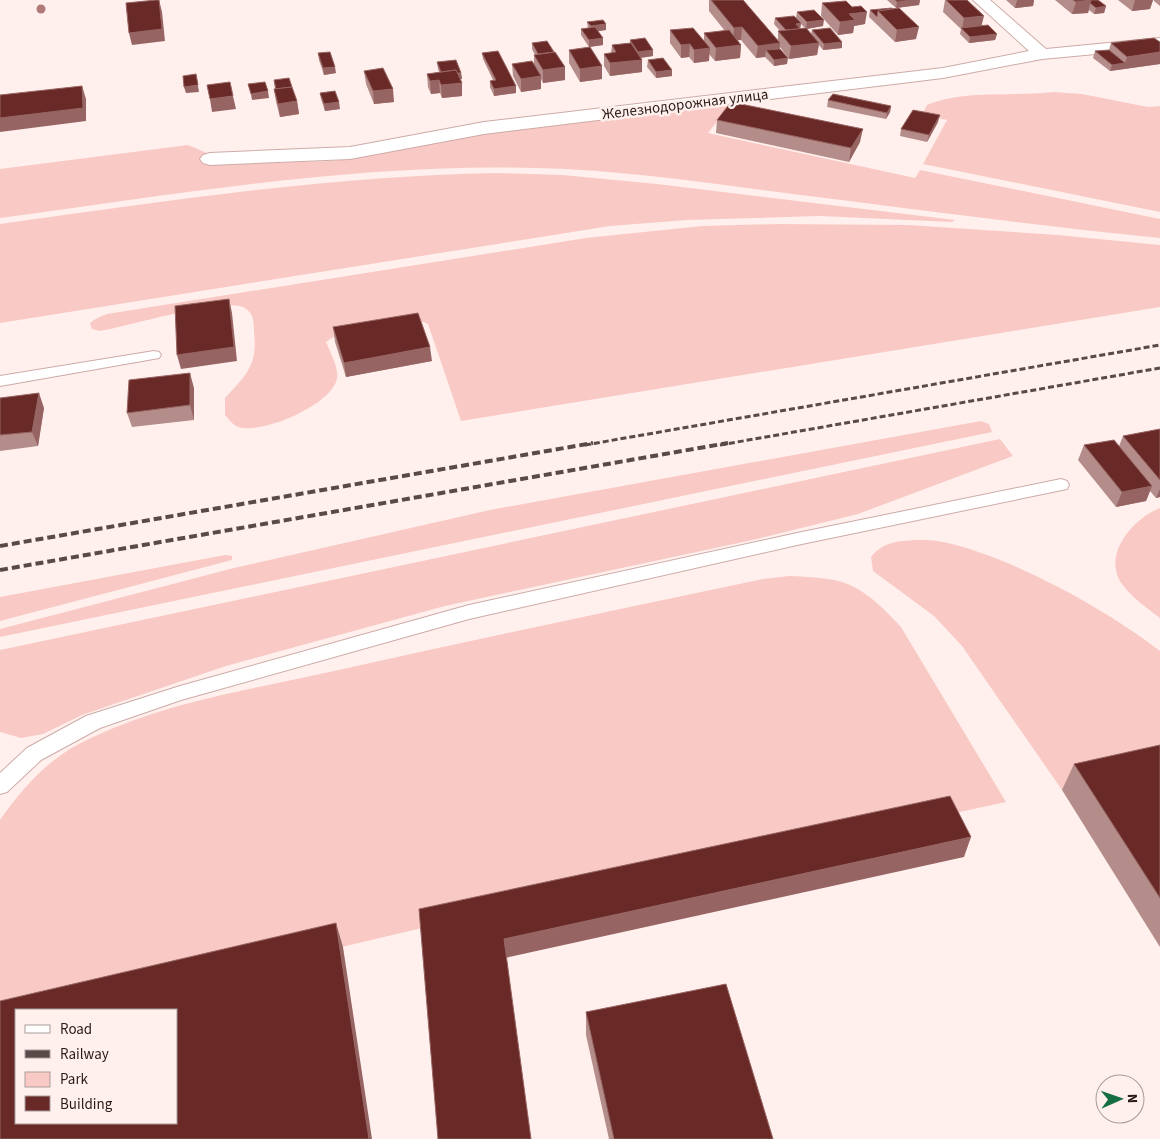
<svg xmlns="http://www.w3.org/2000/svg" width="1160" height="1139" font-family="'Source Sans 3',sans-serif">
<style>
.green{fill:#f9cac5}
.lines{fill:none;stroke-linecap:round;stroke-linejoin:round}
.service-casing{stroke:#cdaba7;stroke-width:2}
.minor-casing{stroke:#cdaba7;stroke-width:2}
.service{fill:#fff;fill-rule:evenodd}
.minor{fill:#fff;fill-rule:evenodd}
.rail-far1{stroke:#574a49;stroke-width:3;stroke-dasharray:6 3;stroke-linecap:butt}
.rail{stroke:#574a49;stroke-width:4;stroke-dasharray:8 4;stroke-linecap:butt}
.tree{fill:#b17a79}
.wall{fill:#b48d8a;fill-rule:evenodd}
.shaded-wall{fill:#966563}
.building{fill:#692a27;stroke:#966563;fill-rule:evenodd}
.labels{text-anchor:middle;stroke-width:5;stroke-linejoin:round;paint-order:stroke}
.far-street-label{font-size:15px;fill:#281c1b;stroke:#fff0ee}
</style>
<rect width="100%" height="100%" fill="#fff0ee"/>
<g class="green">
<path d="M1053,92L1082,94L1148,107L1160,106V212L923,164L947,120L922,115L927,105C966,89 1011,97 1053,92Z"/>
<path d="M732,103L708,133L915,178L920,170L1160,219V238C1037,226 915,209 793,194C708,183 622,170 537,168C357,163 177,194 0,218V169L188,145L233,164L330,161L356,158L448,138Z"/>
<path d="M497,173L563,175L657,184L955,220L952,222L820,216L687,220L610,226L0,323V224C165,201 330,176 497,173Z"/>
<path d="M777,224L908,225L1058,235L1160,245V307L461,421L428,324L419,320C393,324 347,325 326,342C330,352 339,368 337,378C334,404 259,437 236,426C232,424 228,418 225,415V398C246,375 258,365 254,332C254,323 254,314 245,308C227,296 126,327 100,331L92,329L90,323L97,318L107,314L586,238L702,226Z"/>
<path d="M981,421L989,424L992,432L0,637V629L234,568L490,510Z"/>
<path d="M1000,439L1013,456L858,514L757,539L445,606L226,666L82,715L43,734L21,738L0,732V650Z"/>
<path d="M1160,508V618C1147,608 1132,598 1122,584C1102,555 1132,519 1160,508Z"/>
<path d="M916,540C925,540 934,540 943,542C1010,556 1106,609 1160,651V768L1062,790L962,646L934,616L873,571L871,557C883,542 898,541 916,540Z"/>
<path d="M225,555L232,556V560L0,621V597Z"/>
<path d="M789,576C808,577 832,577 850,585C870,594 887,612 901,627L1006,802L422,928L76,1010H16L0,1028V820C21,790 46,761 79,744C158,703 249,690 334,671C477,639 620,609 763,579Z"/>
</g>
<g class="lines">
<g class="service-casing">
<g id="service">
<path d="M154,351L159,352L161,355L159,358L0,386V376Z"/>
<path d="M1061,479L1067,481L1069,485L1067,489L797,545L469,619L181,700L100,728L41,760L7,792L0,794V773L27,748L86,716L180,686L469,605L797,533Z"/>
</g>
</g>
<g class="minor-casing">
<path id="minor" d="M973,0H990L1046,49L1160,38V48L1042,59L943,78L484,134L350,159L210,165L203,163L200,159L203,155L210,153L350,147L484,122L943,68L1029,51Z"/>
</g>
<use href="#service" class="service"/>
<use href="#minor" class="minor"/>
<g class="rail-far1">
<path d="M585,445L1160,345"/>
<path d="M720,445L1160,368"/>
</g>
<g class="rail">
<path d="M0,546L593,443"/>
<path d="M0,570L728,443"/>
</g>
</g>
<circle class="tree" cx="41" cy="9" r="4.5"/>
<g class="wall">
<path d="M709,0H743L778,40V31H780L774,24L775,18H796L797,12L823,26L807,29L811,34L812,30L842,42V48L823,50L819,45L817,55L789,59L780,47V49L787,64L774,66L765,57L756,58L741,40H737L741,45L740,58L715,61L709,54V61L694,63L689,57L681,58L670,43V30L704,40V33L725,31L709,11ZM801,24L805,28L800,29Z"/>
<path d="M887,0H920L919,5L896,8Z"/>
<path d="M945,0H967L982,26L997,34L995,40L969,43L960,34L961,29L943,12Z"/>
<path d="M1006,0H1034L1033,6L1015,8Z"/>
<path d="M1055,0H1098L1106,6L1104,13L1094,14L1089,10L1088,13L1072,14Z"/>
<path d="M1118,0H1153L1150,9L1132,11Z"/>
<path d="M1154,0H1160V6L1154,1Z"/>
<path d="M822,3L865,24L854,26L853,33L838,35L821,16Z"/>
<path d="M892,8L916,39L895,42L869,17L870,10Z"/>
<path d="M587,22L606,30L598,31L603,45L589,47L581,35V29L588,28Z"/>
<path d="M630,40L653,50V56L641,58L642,72L610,76L604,66V54L611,53L612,45L630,43Z"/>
<path d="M532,43L565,80L543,83L541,79V89L521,92L513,76L512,64L534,65V55H535L532,49Z"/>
<path d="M1111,43L1160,64L1110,71L1093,58L1095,51L1109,50Z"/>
<path d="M569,50L602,79L580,82L569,63Z"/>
<path d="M318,53L336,73L324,75L319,60Z"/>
<path d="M482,53L516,93L494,96L490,87V81L493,80L483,59Z"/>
<path d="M648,60L672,76L656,78L647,67Z"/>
<path d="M437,62L461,73L462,79H460L462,83V96L442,98L440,93L431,94L428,87L427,74L439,72L438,69Z"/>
<path d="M364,71L394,102L374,104L366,84Z"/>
<path d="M274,80L297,101L299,114L280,117L276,102L274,89H275Z"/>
<path d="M320,93L340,109L325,111L321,99Z"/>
<path d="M828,100L891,106L890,112L886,119L827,107Z"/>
<path d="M717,120L860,142L849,162L716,133Z"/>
<path d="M938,122L927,142L900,136L901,129Z"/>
<path d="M333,327L432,361L346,377L335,342Z"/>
<path d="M194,388V420L132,427L127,413Z"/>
<path d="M0,398L44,408L38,446L0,451Z"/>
<path d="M1160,429V497L1156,498L1150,491L1146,501L1116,507L1078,460L1084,445L1119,446L1123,436Z"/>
<path d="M1160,745V947L1062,790L1074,764Z"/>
<path d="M586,1012L773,1139H609L586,1035Z"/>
</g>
<g class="shaded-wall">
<path d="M159,0L162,12L165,41L132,45L129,33Z"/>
<path d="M912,0H920L919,5L896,8L897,2Z"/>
<path d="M1017,0H1034L1033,6L1015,8Z"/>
<path d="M1091,0L1088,13L1072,14L1076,2Z"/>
<path d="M1135,0H1153L1150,9L1132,11Z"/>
<path d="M1106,6L1104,13L1094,14L1096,8Z"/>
<path d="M867,12L865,24L854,26L853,33L838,35L840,22L849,14Z"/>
<path d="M984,16L981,28L962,29L964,18Z"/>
<path d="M824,20L823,26L806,29L807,22Z"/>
<path d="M801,23L800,29L796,24Z"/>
<path d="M606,24V30L591,32V26Z"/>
<path d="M742,27L741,40L733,41L734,28Z"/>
<path d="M919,27L916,39L895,42L897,30Z"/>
<path d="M997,34L995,40L969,43L970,37Z"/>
<path d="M603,38V45L589,47V40Z"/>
<path d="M842,42V48L823,50L824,44Z"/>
<path d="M780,43L779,55L766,50L765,57L756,58L758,46Z"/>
<path d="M819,43L817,55L789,59L791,46Z"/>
<path d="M690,44L689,57L681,58V45Z"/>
<path d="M741,45L740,58L715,61L716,48Z"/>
<path d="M710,48L709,61L694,63V50Z"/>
<path d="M653,50V56L638,58V52Z"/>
<path d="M1160,52V64L1110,71L1112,65L1125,63L1127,57Z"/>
<path d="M788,58L787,64L774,66V60Z"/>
<path d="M642,60V72L610,76V63Z"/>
<path d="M602,66V79L580,82V69Z"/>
<path d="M335,67L336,73L324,75L323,68Z"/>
<path d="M565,67V80L543,83V70Z"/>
<path d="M672,70V76L656,78V72Z"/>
<path d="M461,73L462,79L443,81V75Z"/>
<path d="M196,74L199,92L186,93L184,87Z"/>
<path d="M541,76V89L521,92V79Z"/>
<path d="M439,80L440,93L431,94L430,81Z"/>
<path d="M462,83V96L442,98L441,85Z"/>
<path d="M82,86L86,99V121L0,132V118Z"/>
<path d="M516,86V93L494,96V89Z"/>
<path d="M393,89L394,102L374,104L373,91Z"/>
<path d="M268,91L269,98L252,100L251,94Z"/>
<path d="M233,96L236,109L212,112L210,99Z"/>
<path d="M297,101L299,114L280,117L278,104Z"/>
<path d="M339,102L340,109L325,111L324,104Z"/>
<path d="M891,106L890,112L886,119L887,113Z"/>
<path d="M940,115L938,122L927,142L929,135Z"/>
<path d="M863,129L860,142L849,162L851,148Z"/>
<path d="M229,299L232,313L237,361L181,369L177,355Z"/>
<path d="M430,347L432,361L346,377L344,363Z"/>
<path d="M190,373L194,388V420L190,405Z"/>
<path d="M39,393L44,408L38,446L32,432Z"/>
<path d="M1152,486L1146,501L1116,507L1122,492Z"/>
<path d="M1160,489V497L1156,498Z"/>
<path d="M971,837L964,857L505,958L504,939Z"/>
<path d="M336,923L343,947L372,1139H369Z"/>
</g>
<g class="building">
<path d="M156,0H159L162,29L129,33L126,3Z"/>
<path d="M711,0H743L780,43L758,46L742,27L734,28Z"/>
<path d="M895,0H912L897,2Z"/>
<path d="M946,0H967L984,16L964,18Z"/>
<path d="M1073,0H1091L1076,2Z"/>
<path d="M1091,0H1098L1106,6L1096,8L1090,3Z"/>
<path d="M846,1L852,7L861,6L867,12L849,14L855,20L840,22L822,3Z"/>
<path d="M892,8L893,9L878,11L877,17L870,10Z"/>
<path d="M899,8L919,27L897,30L878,11Z"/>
<path d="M814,10L824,20L807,22L797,12Z"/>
<path d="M794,16L801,23L796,24L800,29L786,30L775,18Z"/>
<path d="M603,20L606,24L591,26L587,22Z"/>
<path d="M988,25L997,34L970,37L961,28Z"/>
<path d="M595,27L603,38L589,40L581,29Z"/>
<path d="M693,28L710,48L694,50L690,44L681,45L670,30Z"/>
<path d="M806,28L819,43L791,46L778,31Z"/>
<path d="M830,28L842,42L824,44L812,30Z"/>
<path d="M729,30L741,45L716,48L704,33Z"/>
<path d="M645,38L653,50L638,52L630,40Z"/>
<path d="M1154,38L1160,42V52L1127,57L1111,43Z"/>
<path d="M547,41L554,52L538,54L532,43Z"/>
<path d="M631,43L642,60L610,63L604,54L616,52L612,45Z"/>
<path d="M590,47L602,66L580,69L569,50Z"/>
<path d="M780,49L788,58L774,60L766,50Z"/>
<path d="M1109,50L1125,63L1112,65L1095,51Z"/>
<path d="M498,51L516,86L494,89L490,81L496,80L482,53Z"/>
<path d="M330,52L335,67L323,68L318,53Z"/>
<path d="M555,52L565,67L543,70L534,55Z"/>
<path d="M663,58L672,70L656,72L648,60Z"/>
<path d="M456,60L461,73H457L456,70L441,72L437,62Z"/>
<path d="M532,61L541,76L521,79L512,64Z"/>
<path d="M383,68L393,89L373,91L364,71Z"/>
<path d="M456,70L462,83L441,85L439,80L430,81L427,74Z"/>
<path d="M196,74L198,85L184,87L183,76Z"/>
<path d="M289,78L292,87L276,89L274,80Z"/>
<path d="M230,82L233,96L210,99L207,85Z"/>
<path d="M265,82L268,91L251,94L248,84Z"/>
<path d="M82,86L83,108L0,118V95Z"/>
<path d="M292,87L297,101L278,104L274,89Z"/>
<path d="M335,91L339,102L324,104L320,93Z"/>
<path d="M833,94L891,106L887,113L828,100Z"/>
<path d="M731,102L863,129L851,148L717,120Z"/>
<path d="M913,110L940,115L929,135L901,129Z"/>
<path d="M229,299L234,347L177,355L175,306Z"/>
<path d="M418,313L430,347L344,363L333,327Z"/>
<path d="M190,373V405L127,413L129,380Z"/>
<path d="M39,393L32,432L0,435V398Z"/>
<path d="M1160,429V480L1123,436Z"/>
<path d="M1114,440L1152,486L1122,492L1084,445Z"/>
<path d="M1160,745V898L1074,764Z"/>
<path d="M950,796L971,837L504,939L531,1139H438L419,909Z"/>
<path d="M336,923L369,1139H0V1001ZM16,1010H176V1123H16Z"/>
<path d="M726,984L773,1139H614L586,1012Z"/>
</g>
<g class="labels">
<g class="far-street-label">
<text transform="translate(685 104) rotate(-7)" y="5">Железнодорожная улица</text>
</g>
</g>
<rect x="15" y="1009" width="162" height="115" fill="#fff0ee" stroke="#a99b9a"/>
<rect x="25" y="1025" width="25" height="8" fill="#ffffff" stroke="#a99b9a"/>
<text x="60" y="1034" font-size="15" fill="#281c1b">Road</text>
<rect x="25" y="1050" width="25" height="8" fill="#574a49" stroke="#a99b9a"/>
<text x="60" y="1059" font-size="15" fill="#281c1b">Railway</text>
<rect x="25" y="1072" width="25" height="15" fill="#f9cac5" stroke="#a99b9a"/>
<text x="60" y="1084" font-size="15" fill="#281c1b">Park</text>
<rect x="25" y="1096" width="25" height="15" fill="#692a27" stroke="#a99b9a"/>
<text x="60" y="1109" font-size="15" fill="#281c1b">Building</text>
<g transform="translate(1120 1099) rotate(88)"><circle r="24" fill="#fff0ee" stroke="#a99b9a"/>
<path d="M0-4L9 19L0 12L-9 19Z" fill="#166f43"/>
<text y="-8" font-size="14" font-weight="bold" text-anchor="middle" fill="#281c1b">N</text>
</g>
</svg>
